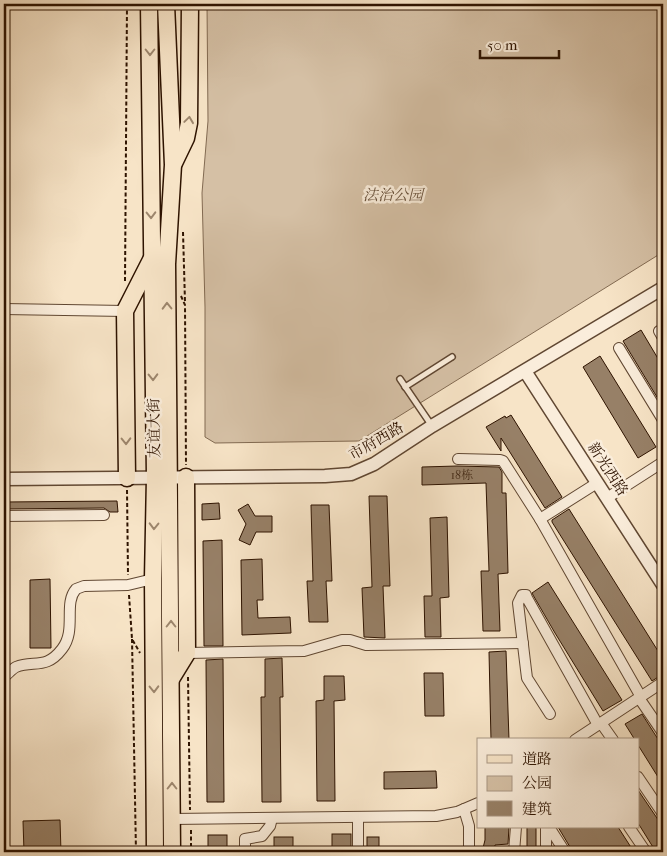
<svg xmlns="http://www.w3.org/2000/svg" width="667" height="856" font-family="'IM FELL French Canon','Noto Serif SC',serif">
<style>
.green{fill:#d5c0a5;stroke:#826a52}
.building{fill:#978067;stroke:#2e1300}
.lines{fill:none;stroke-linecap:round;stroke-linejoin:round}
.service-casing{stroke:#604732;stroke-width:8}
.minor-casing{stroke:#604732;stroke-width:12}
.tertiary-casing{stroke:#604732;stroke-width:15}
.primary-casing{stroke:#2e1300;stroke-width:19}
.path{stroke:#2e1300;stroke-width:2;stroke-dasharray:4 2.5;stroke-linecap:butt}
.service{stroke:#faeddb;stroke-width:5}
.minor{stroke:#faeddb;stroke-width:10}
.tertiary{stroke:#faeddb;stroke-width:12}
.primary{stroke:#f7e4c7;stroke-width:16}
.oneway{stroke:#9d866d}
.labels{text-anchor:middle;stroke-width:5;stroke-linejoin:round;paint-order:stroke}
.number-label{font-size:12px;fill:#482e1a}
.park-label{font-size:15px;font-style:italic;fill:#68503a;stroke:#faeddb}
.street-label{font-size:15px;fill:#2e1300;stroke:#faeddb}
</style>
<rect width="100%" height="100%" fill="#f7e4c7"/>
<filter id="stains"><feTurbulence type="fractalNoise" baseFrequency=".004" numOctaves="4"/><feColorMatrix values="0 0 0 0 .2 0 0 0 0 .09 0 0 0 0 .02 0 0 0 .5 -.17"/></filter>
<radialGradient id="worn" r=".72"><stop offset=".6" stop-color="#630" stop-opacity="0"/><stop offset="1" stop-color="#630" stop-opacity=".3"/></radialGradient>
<path class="green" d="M207,4H659L663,8V252L359,441L215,443L205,437V307L202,193L208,121Z"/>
<g class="building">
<path d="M641,330L663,367V407L623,341Z"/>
<path d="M600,356L656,447L638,458L583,367Z"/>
<path d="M511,415L562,497L545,508L501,438V451L486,427L505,416L506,418Z"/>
<path d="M457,466L499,467L502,472V493H506L508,573L498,574L500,631H483L481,571H489L486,483L422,485V467Z"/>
<path d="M369,496H387L390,586H383L385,638L364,637L362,588L372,587Z"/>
<path d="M117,501L118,512H110L104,508L4,509V502Z"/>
<path d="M219,503L220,519L202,520V504Z"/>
<path d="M248,504L255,516H272V532H256L250,545L239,540L246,524L238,510Z"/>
<path d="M311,505H329L332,581H326L328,622H309L307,581H313Z"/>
<path d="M569,509L663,659V674L652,681L552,522V520Z"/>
<path d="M447,517L449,597L440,598L441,637H425L424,596H432L430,518Z"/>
<path d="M222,540L223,646H204L203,541Z"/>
<path d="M262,559L263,600H257L258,618L290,617L291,633L242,635L241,560Z"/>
<path d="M50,579L51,648H30V580Z"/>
<path d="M548,582L622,700L603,711L555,633L533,595L532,593Z"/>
<path d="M506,651L509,740H491L489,652Z"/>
<path d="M282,658L283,697H280L281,802H262L261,697H265V659Z"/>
<path d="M223,659L224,802H207L206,660Z"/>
<path d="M424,673H443L444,716H425Z"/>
<path d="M324,676H344L345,700L334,701L335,801H317L316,701L324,700Z"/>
<path d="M642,714L663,747V785L638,745V740H635L625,724Z"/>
<path d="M436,771L437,788L384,789V772Z"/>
<path d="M638,790L663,827V852H656L638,823Z"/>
<path d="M60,820L61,852H24L23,821Z"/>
<path d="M485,827H509L508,844L495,845L494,852H482L485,840Z"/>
<rect x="527" y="827" width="9" height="25"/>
<path d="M558,827H618L634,852H573Z"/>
<rect x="332" y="834" width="19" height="18"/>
<rect x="208" y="835" width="19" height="17"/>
<rect x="274" y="837" width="19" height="15"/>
<rect x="367" y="837" width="12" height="15"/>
</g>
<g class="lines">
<g class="service-casing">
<g id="service">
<path d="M400,379L432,426"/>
<path d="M405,387L452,357"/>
</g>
</g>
<g class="minor-casing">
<g id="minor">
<path d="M4,309L125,311"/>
<path d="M659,331L663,338"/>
<path d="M619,348L663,420"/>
<path d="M458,459L500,460L503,461L540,519L641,697"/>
<path d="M607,498L663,462"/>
<path d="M4,516L104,515"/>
<path d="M540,519L597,483"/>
<path d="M187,653L304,651L342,640H350L366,645L523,643"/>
<path d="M4,677C8,674 12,669 16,667C34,660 46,670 62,649C77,630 63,604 76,589L84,586L128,585L153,579"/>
<path d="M639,698L663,733"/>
<path d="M550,714L527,678L526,670L518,603L522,595H526L527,598L598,725"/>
<path d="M601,723L613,740"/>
<path d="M575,740L663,682"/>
<path d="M638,777L663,814"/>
<path d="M464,809L469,826V852"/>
<path d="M358,817V852"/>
<path d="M172,819L436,816L457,812L478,803"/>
<path d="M549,827L565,852"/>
<path d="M629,827L646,852"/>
<path d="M245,852V839L262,836L270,826L272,818"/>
<path d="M514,852L516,827"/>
<path d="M546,852V827"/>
</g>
</g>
<g class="tertiary-casing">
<g id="tertiary">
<path d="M525,371L663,585"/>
<path d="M4,479L325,476L351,474L374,464L432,426L663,288"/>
</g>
</g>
<g class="primary-casing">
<g id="primary">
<path d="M149,4L155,477L153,579L155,852"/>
<path d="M166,4L173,165L167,264L172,852"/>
<path d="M174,163L186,138L189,123L190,4"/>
<path d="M127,478L125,311L151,260"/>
<path d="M171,679L187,653L186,477"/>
</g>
</g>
<g class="path">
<path d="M183,232L185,302"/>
<path d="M125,281L127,4"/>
<path d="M181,296L185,305L186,465"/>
<path d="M127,490L128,575"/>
<path d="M129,595L132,639L140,653"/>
<path d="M132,639L136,852"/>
<path d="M188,677L190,810"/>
<path d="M191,830V852"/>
</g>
<use href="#service" class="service"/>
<use href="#minor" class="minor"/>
<use href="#tertiary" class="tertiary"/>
<use href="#primary" class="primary"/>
</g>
<defs><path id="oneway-chevron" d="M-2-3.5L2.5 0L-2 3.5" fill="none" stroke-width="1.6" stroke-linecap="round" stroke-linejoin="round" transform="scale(1.25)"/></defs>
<g class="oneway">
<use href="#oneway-chevron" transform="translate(150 52) rotate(90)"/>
<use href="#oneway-chevron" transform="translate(189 120) rotate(-82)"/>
<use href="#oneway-chevron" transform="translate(151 215) rotate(89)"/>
<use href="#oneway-chevron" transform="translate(167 306) rotate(-91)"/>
<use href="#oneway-chevron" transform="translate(153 377) rotate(89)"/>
<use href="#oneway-chevron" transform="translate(126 441) rotate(89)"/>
<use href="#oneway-chevron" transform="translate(154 526) rotate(91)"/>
<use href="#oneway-chevron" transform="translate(171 624) rotate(-90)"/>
<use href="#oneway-chevron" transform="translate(154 689) rotate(89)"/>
<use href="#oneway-chevron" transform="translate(172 786) rotate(-90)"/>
</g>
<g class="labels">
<g class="number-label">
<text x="462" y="479">18栋</text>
</g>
<g class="park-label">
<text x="393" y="200">法治公园</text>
</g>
<g class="street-label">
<text transform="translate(154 428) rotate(-91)" y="5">友谊大街</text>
<text transform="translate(376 441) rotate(-30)" y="5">市府西路</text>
<text transform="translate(608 469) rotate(57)" y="5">新光西路</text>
</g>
</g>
<rect width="667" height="856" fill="none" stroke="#f7e4c7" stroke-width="20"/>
<rect x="5" y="5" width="657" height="846" fill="none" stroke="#2e1300" stroke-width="2.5"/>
<rect x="10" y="10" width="647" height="836" fill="none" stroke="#2e1300"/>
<rect x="477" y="738" width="162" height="90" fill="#faeddb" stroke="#a89683"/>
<rect x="487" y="755" width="25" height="8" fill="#f7e4c7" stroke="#a89683"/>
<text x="522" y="764" font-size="15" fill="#2e1300">道路</text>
<rect x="487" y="776" width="25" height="15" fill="#d5c0a5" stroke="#a89683"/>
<text x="522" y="788" font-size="15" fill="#2e1300">公园</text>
<rect x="487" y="801" width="25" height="15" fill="#978067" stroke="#a89683"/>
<text x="522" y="814" font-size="15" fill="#2e1300">建筑</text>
<path d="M480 50v8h79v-8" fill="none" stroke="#2e1300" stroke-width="2.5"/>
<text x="487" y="50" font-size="15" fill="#2e1300" stroke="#faeddb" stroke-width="4" paint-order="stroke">50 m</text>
<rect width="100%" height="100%" filter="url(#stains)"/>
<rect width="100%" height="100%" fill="url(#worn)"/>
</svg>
